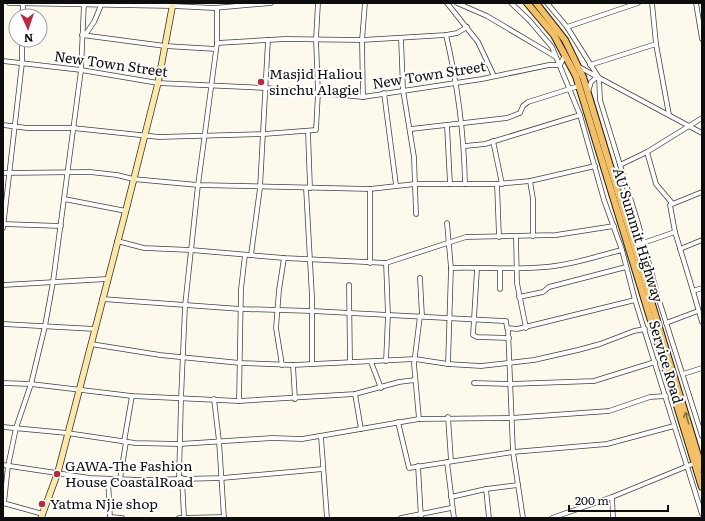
<svg xmlns="http://www.w3.org/2000/svg" width="705" height="521" font-family="Literata,serif">
<style>
.lines{fill:none;stroke-linecap:round;stroke-linejoin:round}
.street-casing{stroke:#404040;stroke-width:5.5}
.secondary-casing{stroke:#2f2f2f;stroke-width:7}
.primary-casing{stroke:#1e1e1e;stroke-width:8}
.street{stroke:#fff;stroke-width:4}
.secondary{stroke:#fce9aa;stroke-width:5.5}
.primary{stroke:#f3c068;stroke-width:6}
.oneway{stroke:#8c6f3f}
.poi-dot{fill:#b72a42;stroke:#fff;stroke-width:1.5}
.labels{text-anchor:middle;stroke-width:4;stroke-linejoin:round;paint-order:stroke}
.street-label{font-size:14px;fill:#0d0d0d;stroke:#fff}
.poi-label{font-size:14px;fill:#0d0d0d;stroke:#fff;text-anchor:start}
</style>
<rect width="100%" height="100%" fill="#fef9ed"/>
<g class="lines">
<g class="street-casing">
<g id="street">
<path d="M9,3L173,6L214,8L271,3"/>
<path d="M447,3L478,42L494,76"/>
<path d="M457,3L487,16L556,57"/>
<path d="M511,3L529,20L552,47L580,115L604,200L622,250L635,300L702,514"/>
<path d="M547,3L567,27L599,78L600,100L638,223L658,297L702,436"/>
<path d="M652,3L656,44L669,115"/>
<path d="M696,3L702,39"/>
<path d="M23,16V4"/>
<path d="M567,27L638,3"/>
<path d="M82,35L165,46L216,49"/>
<path d="M85,35L94,22L102,3"/>
<path d="M446,35C458,86 464,132 465,184"/>
<path d="M401,38L403,90L414,157L416,214"/>
<path d="M217,43L285,39L362,40L446,35L457,33L467,27"/>
<path d="M3,61L81,70L158,83L266,88L363,97L482,79L549,65H560L565,55"/>
<path d="M590,65L656,44"/>
<path d="M579,67L702,133"/>
<path d="M588,92L591,82L597,77"/>
<path d="M384,93L396,185"/>
<path d="M363,97L362,40L365,3"/>
<path d="M3,125L27,128H73L159,137L264,134L316,130L318,93L316,39L318,3"/>
<path d="M447,126L450,184"/>
<path d="M411,129L507,118L520,113L523,106L528,102L579,86"/>
<path d="M308,132L310,188"/>
<path d="M493,141L502,184"/>
<path d="M465,146L485,144L580,115"/>
<path d="M647,152L656,184L672,203"/>
<path d="M620,165L647,152L702,118"/>
<path d="M3,173L90,172L117,175L133,179L198,185L370,189L415,184H497L530,181L595,166"/>
<path d="M530,181L533,199V236"/>
<path d="M497,184L499,237"/>
<path d="M306,188L312,297V364"/>
<path d="M64,199L126,211"/>
<path d="M447,223L451,268L448,364"/>
<path d="M3,224L61,226"/>
<path d="M3,228L22,63V40"/>
<path d="M675,232L670,205L702,192"/>
<path d="M516,237L517,283L526,328"/>
<path d="M117,241L144,248L191,250L284,258L386,263L466,237L556,235L614,226"/>
<path d="M634,246L675,232L693,291L702,288"/>
<path d="M680,249L702,240"/>
<path d="M251,255L260,188L268,40"/>
<path d="M370,263V189"/>
<path d="M386,263L388,315L386,361"/>
<path d="M451,268C482,267 514,270 546,267C572,265 597,256 622,250"/>
<path d="M477,269L473,335L477,337L509,338"/>
<path d="M500,269V289"/>
<path d="M420,278L422,316"/>
<path d="M3,285L107,279"/>
<path d="M349,285L350,362"/>
<path d="M693,291L702,322"/>
<path d="M519,297L543,292L549,287L626,267"/>
<path d="M102,299L241,309L312,311L504,321H506L507,328L517,329L635,300"/>
<path d="M666,323L698,311"/>
<path d="M3,324L95,329"/>
<path d="M508,329L513,452L523,518"/>
<path d="M91,344L160,355L240,363L293,365L415,359L448,364L481,366L534,360L578,350L600,344L634,331L645,329"/>
<path d="M371,362L381,388"/>
<path d="M282,365L276,328L279,290L284,258"/>
<path d="M293,365L295,399"/>
<path d="M683,374L702,368"/>
<path d="M3,383L31,384L132,396L239,401L355,394L399,382L415,380"/>
<path d="M474,383L510,384L594,381L655,362"/>
<path d="M355,394L361,429"/>
<path d="M214,399L219,441L224,518"/>
<path d="M239,401L241,289L245,255"/>
<path d="M448,417L451,461"/>
<path d="M419,419L414,364L420,316"/>
<path d="M398,422L409,468L513,452L607,444L674,426"/>
<path d="M3,427L67,433L135,443L180,444L272,438L302,439L419,419L511,418L609,411L650,397L666,396"/>
<path d="M321,437L327,518"/>
<path d="M124,442L132,396"/>
<path d="M447,462L454,518"/>
<path d="M3,465L90,478L141,480L222,478L323,469"/>
<path d="M418,466L421,518"/>
<path d="M179,478L181,399L185,306L198,185L217,43V8"/>
<path d="M182,478L184,518"/>
<path d="M108,479L110,518"/>
<path d="M120,479L126,442"/>
<path d="M486,489L489,518"/>
<path d="M451,497L486,489L518,485"/>
<path d="M612,497L613,518"/>
<path d="M3,503L43,514"/>
<path d="M4,503L8,466L16,428L31,384L45,326L53,282L81,70L84,3"/>
<path d="M110,517L122,518"/>
<path d="M179,518L224,517"/>
<path d="M401,518L451,508"/>
<path d="M552,518L612,497L695,463"/>
</g>
</g>
<g class="secondary-casing">
<path id="secondary" d="M41,518L58,472L127,206L158,83L173,3"/>
</g>
<g class="primary-casing">
<g id="primary">
<path d="M527,3L554,35L576,76L702,487"/>
<path d="M536,3L565,40L583,77L702,469"/>
</g>
</g>
<use href="#street" class="street"/>
<use href="#secondary" class="secondary"/>
<use href="#primary" class="primary"/>
</g>
<defs><path id="oneway-shaft" d="M-6 0H5M1.5-3L5.5 0L1.5 3" fill="none" stroke-width="1.6" stroke-linecap="round" stroke-linejoin="round"/></defs>
<use class="oneway" href="#oneway-shaft" transform="translate(687 418) rotate(-107)"/>
<g class="poi-dot">
<circle cx="261" cy="82" r="4"/>
<circle cx="57" cy="474" r="4"/>
<circle cx="42" cy="504" r="4"/>
</g>
<g class="labels">
<g class="street-label">
<text transform="translate(111 64) rotate(8)" y="5">New Town Street</text>
<text transform="translate(429 75) rotate(-9)" y="5">New Town Street</text>
<text transform="translate(638 235) rotate(73)" y="5">AU Summit Highway</text>
<text transform="translate(666 362) rotate(73)" y="5">Service Road</text>
</g>
<g class="poi-label">
<text x="269" y="79">Masjid Haliou<tspan x="269" dy="16">sinchu Alagie</tspan></text>
<text x="65" y="471">GAWA-The Fashion<tspan x="65" dy="16">House CoastalRoad</tspan></text>
<text x="50" y="509">Yatma Njie shop</text>
</g>
</g>
<rect width="705" height="521" fill="none" stroke="#0d0d0d" stroke-width="8"/>
<g transform="translate(28 28) rotate(177)"><circle r="19" fill="#ffffff" stroke="#9e9e9e"/>
<path d="M0-3L7 15L0 10L-7 15Z" fill="#b72a42"/>
<text y="-6" font-size="11" font-weight="bold" text-anchor="middle" fill="#0d0d0d">N</text>
</g>
<path d="M569 505v6h99v-6" fill="none" stroke="#0d0d0d" stroke-width="2"/>
<text x="575" y="505" font-size="12" fill="#0d0d0d" stroke="#ffffff" stroke-width="3" paint-order="stroke">200 m</text>
</svg>
